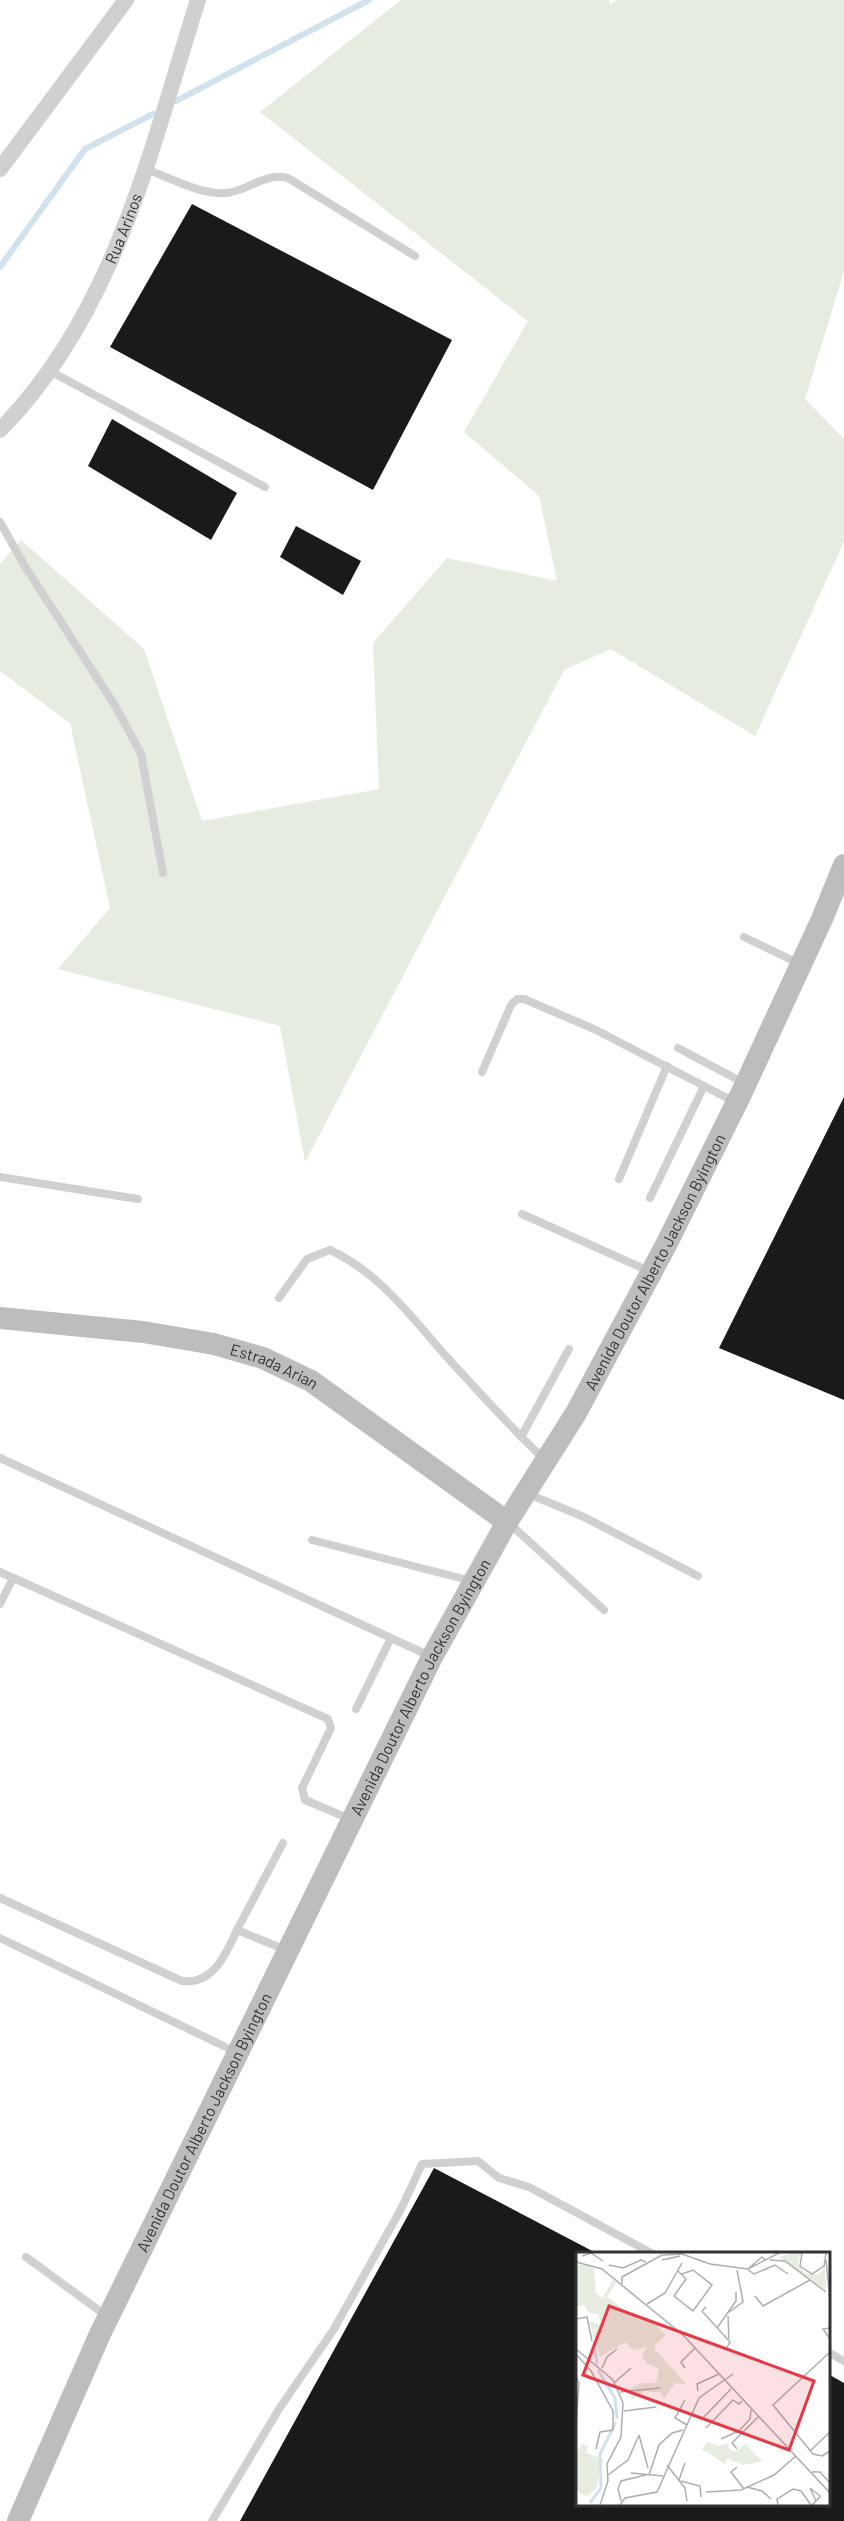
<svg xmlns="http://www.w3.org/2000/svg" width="844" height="2521" font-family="Barlow,sans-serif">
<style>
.green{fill:#e6ecdf}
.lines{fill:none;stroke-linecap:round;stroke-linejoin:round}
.stream{stroke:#cfe2ee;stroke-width:6}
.building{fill:#1a1a1a}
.lane{stroke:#d0d0d0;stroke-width:8}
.street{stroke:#d0d0d0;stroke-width:16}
.secondary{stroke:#bdbdbd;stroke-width:22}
.labels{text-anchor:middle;stroke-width:6;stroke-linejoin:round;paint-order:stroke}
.street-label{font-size:16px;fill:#333;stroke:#fff}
.inset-river{fill:none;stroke:#cfe2ee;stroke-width:3}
.inset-road{fill:none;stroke:#adadad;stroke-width:1.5}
.view{fill:#e63946;fill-opacity:0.15;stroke:#e63946;stroke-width:3}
.inset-edge{fill:none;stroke:#333;stroke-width:3}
</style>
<rect width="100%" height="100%" fill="#fff"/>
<path class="green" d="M401,0H609L610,5L617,0H844V271L805,399L844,439V542L755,736L611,649L564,670L305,1162L280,1026L58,969L110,908L70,723L0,671V564L21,540L144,649L202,821L379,789L373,643L447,558L557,581L539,496L464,432L528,321L260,112Z"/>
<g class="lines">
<g class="stream">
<path d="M176,101L369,0"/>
<path d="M0,267L85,149L153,114"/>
</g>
</g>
<g class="building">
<path d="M192,204L452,340L373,490L110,347Z"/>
<path d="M112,419L237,493L211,540L88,466Z"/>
<path d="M296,526L361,561L343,595L280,557Z"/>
<path d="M844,1097V1400L719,1348Z"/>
<path d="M434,2168L598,2254H577V2504H828V2374L844,2383V2521H240Z"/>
</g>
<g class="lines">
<g class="lane">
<path d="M145,169C169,177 200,195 226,193C248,191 265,172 288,178L415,256"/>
<path d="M50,371L265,487"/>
<path d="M0,522L26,568L116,707L141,754L163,873"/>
<path d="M744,937L800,964"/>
<path d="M678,1048L744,1083"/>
<path d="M482,1072L511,1005L517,999H524L594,1029L735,1102"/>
<path d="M0,1177L138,1199"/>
<path d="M619,1179L667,1066"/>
<path d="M650,1198L704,1086"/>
<path d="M522,1214L651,1272"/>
<path d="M279,1298L307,1259L330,1250C378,1272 410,1315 444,1354C477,1390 509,1426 545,1460"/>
<path d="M521,1437L569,1349"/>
<path d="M0,1458L430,1656"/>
<path d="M526,1493L584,1517L698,1576"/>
<path d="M509,1523L604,1610"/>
<path d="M312,1540L472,1581"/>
<path d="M0,1572L328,1719L331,1728L302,1788L305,1800L350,1819"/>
<path d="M0,1604L13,1578"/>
<path d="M356,1709L391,1638"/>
<path d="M0,1898L182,1981C213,1985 226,1954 237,1930L286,1950"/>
<path d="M237,1930L283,1843"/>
<path d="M0,1938L236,2052"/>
<path d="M26,2257L108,2317"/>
<path d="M828,2352L844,2361"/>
<path d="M212,2521L279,2409L334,2329L401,2209L422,2164L478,2161L499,2178L529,2187L653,2254"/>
</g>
<g class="street">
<path d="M0,169L126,0"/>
<path id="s1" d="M0,430C115,313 150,151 198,0"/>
</g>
<g class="secondary">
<path id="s2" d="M0,1318L143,1332L214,1344L263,1358L311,1381L507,1522"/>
<path id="s3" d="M18,2521L100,2334L432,1657L507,1522L576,1413L666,1245L741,1094L822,919L844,865"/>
</g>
</g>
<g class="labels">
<g class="street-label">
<text dy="6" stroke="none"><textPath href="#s1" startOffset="238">Rua Arinos</textPath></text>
<text dy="6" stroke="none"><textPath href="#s3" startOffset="1412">Avenida Doutor Alberto Jackson Byington</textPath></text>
<text dy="6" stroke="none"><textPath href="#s2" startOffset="280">Estrada Arian</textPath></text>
<text dy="6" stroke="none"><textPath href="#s3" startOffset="926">Avenida Doutor Alberto Jackson Byington</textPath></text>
<text dy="6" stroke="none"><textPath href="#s3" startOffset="440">Avenida Doutor Alberto Jackson Byington</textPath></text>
</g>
</g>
<g transform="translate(576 2252)">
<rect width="254" height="254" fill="#fff"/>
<path d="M216,1H225L222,12L229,21L243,22L249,15L250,38L203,5ZM10,12L18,17L20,41L26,46L37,28L40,31L31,45L64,69L72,66L90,83L79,93V97L111,133L99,131L88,147L85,141L69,139L57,147L52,138L65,131H80L83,116L71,112L66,103L71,95L57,98L49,90L24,105L13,69L26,73L22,62L13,61L9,53L0,55V14ZM131,190L142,194L153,191L152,196L159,200L169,192L186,209L167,213L151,206L149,212L126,197ZM6,192L12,194L10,201L27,207L20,237L11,244L3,241L0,234V201Z" fill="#e6ecdf"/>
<path class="inset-river" d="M18,89L21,112M22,118L39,146L41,167M14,251L25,236L24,202L40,170"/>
<path class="inset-road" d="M226,1L224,14L236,22L248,14L250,1M6,4L15,1L27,9M86,8L104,4M194,8L209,9L250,40M250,8L254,47M0,10L26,17L107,83L254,241M33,13L47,16L65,8L70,10M173,16L186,5L189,8M172,18L178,22L199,13L212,22M102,19L110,27L98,44L117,59L136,33L117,18L106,22M46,32V25L86,3L106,2L134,12L172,17L203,1M179,44L187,54L234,28M71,52L89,41L106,11M130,55L126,59L154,90L150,97M153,60L167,50L161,18M152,64L153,87M0,67L11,65L16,89M141,76L160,49V40M254,76L247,77L254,87M0,97L37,128L47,151L45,185L31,212L32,229L24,253M254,100L197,153L237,202L246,204L254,199M0,102L15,119L37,159V178L24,180L20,197M26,116L31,105L41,97M109,116L105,110L119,96M0,125L3,131L0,172M39,130L55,116M122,139L121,132L143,122M44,140L84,136M109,148L99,166L111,173M48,159L80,155M125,168L155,137M130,176L157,148L163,152L166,149M63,183L72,216M145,187L163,179L174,167L175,158M161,197L156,191L182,165M234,199L254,180M91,213L109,236L111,249M161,215L155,220L168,237M236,220H244L254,231M55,221L87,224M32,223L52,208L63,183M73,223L83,193L96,181L107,178M103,228L109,211M105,229L124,234L125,245M171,235L186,239L195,247M130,240L165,238L198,223L220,204M45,249L42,237L45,229L70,223M44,253L49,246L81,240L123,146L157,122M202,253L201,247L217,237L225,239L235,253M236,253L244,245V244L234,236L240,249"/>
<path class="view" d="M33,54L238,129L213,198L7,123Z"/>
<rect width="254" height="254" class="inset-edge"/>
</g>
</svg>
